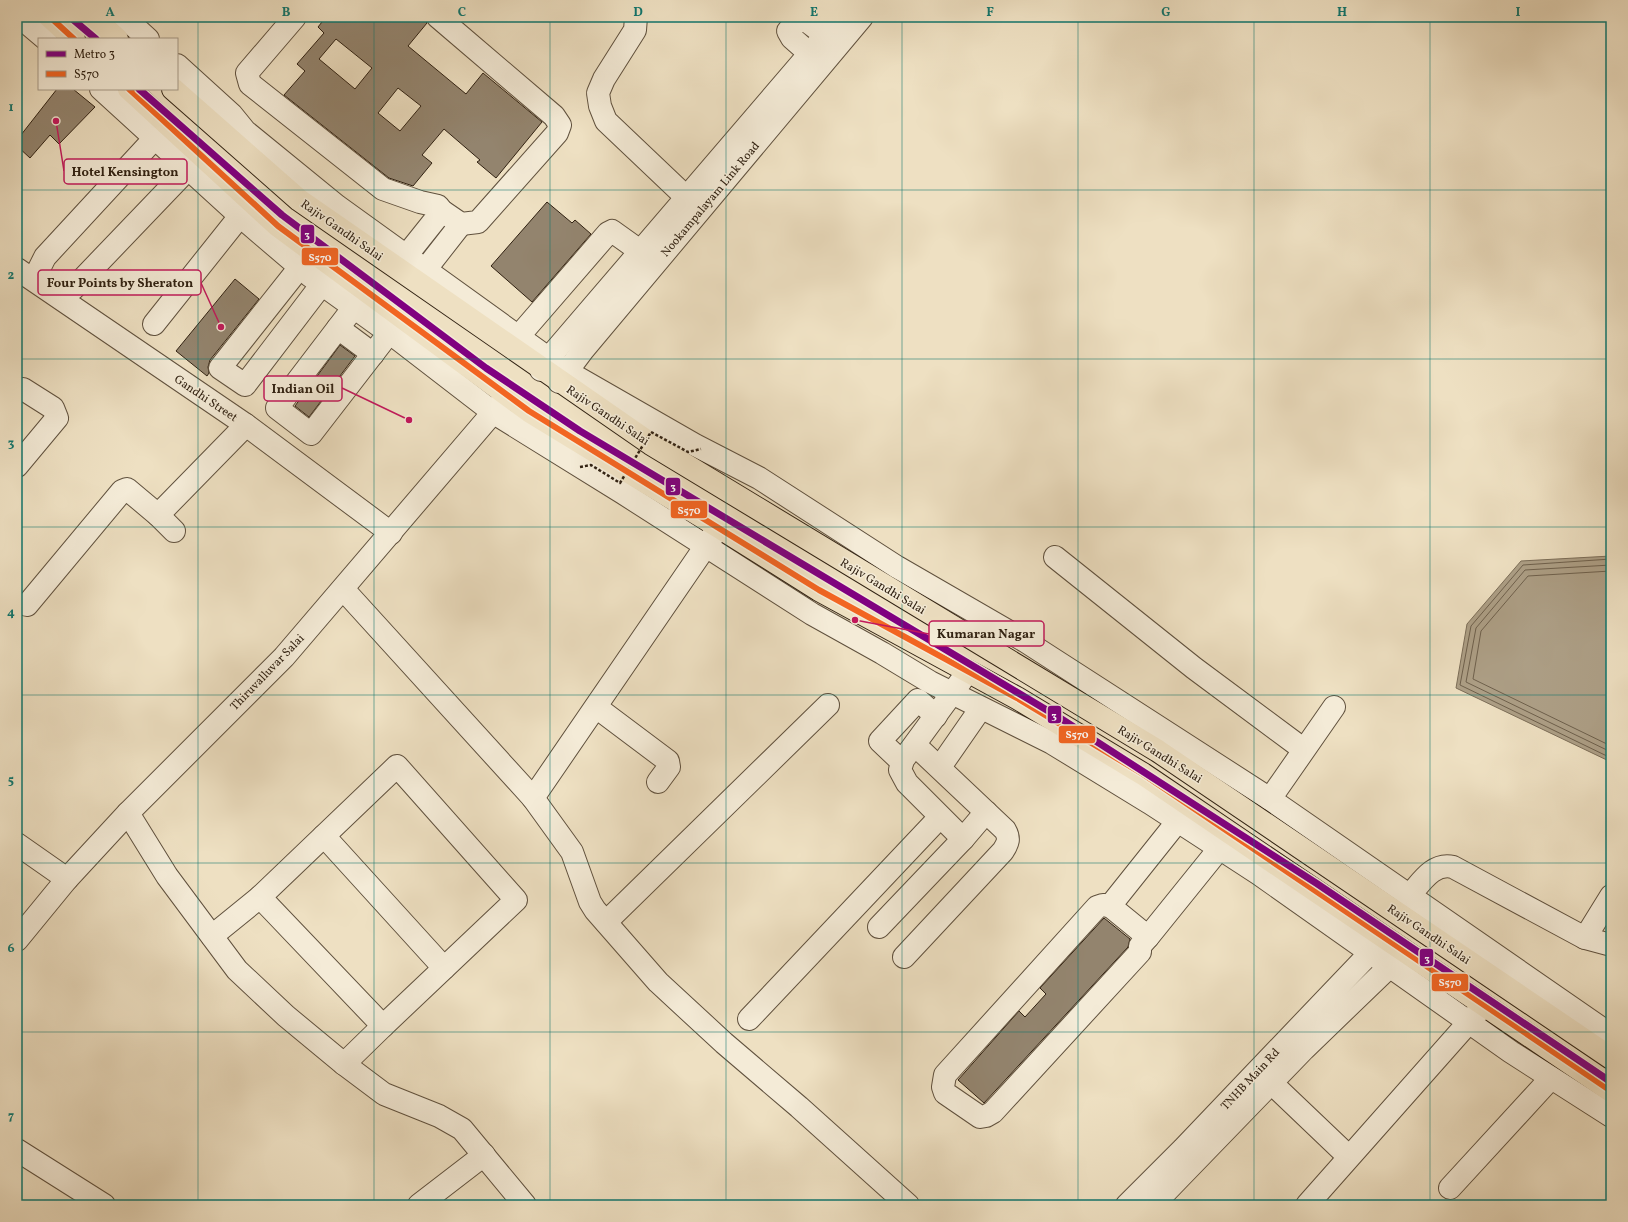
<svg xmlns="http://www.w3.org/2000/svg" width="1628" height="1222" font-family="Vollkorn,serif">
<style>
.water{fill:#ad9f86;stroke:#7b6d58}
.lines{fill:none;stroke-linecap:round;stroke-linejoin:round}
.shore{stroke:#6e604c;stroke-width:1}
.building{fill:#93846e;stroke:#302112;fill-rule:evenodd}
.minor-casing{stroke:#60513e;stroke-width:24}
.major-casing{stroke:#302112;stroke-width:24}
.minor{stroke:#f4ebd7;stroke-width:22}
.major{stroke:#eee0c2;stroke-width:22}
.path-bridge{stroke:#302112;stroke-width:2.5;stroke-dasharray:3 2;stroke-linecap:butt}
.bus-1-casing{stroke:#f4ebd7;stroke-width:9}
.bus-1{stroke:#f26522;stroke-width:6}
.metro-1-casing{stroke:#f4ebd7;stroke-width:10}
.metro-1{stroke:#800080;stroke-width:7}
.grid{fill:none;stroke:#0f766e;stroke-width:1;stroke-opacity:0.55}
.labels{text-anchor:middle;stroke-width:3;stroke-linejoin:round;paint-order:stroke}
.street-label{font-size:12px;fill:#302112;stroke:#f4ebd7}
.leader{fill:none;stroke:#c2185b;stroke-width:1.5}
.callout-dot{fill:#c2185b;stroke:#f4ebd7;stroke-width:1.5}
.callout{fill:#f4ebd7;stroke:#c2185b;stroke-width:1.5}
.callout-label{font-size:13px;text-anchor:middle;font-weight:bold;fill:#302112}
.line-badge{stroke:#f4ebd7;stroke-width:1.5}
.badge-label{font-size:11px;text-anchor:middle;font-weight:bold;fill:#fff}
.neatline{fill:none;stroke:#0f766e;stroke-width:1.5}
.grid-label{font-size:13px;text-anchor:middle;font-weight:bold;fill:#0f766e}
</style>
<rect width="100%" height="100%" fill="#eee0c2"/>
<filter id="stains"><feTurbulence type="fractalNoise" baseFrequency=".005" numOctaves="4"/><feColorMatrix values="0 0 0 0 .2 0 0 0 0 .09 0 0 0 0 .02 0 0 0 .5 -.17"/></filter>
<radialGradient id="worn" r=".72"><stop offset=".6" stop-color="#630" stop-opacity="0"/><stop offset="1" stop-color="#630" stop-opacity=".3"/></radialGradient>
<path class="water" d="M1611,556V762L1456,688L1467,624L1521,561Z"/>
<g class="lines">
<g class="shore">
<path d="M1611,559L1523,565L1471,626L1460,685L1611,758"/>
<path d="M1611,565L1525,570L1476,628L1466,682L1611,752"/>
<path d="M1611,571L1528,576L1481,631L1473,679L1611,746"/>
</g>
</g>
<g class="building">
<path d="M326,17H421L427,23L408,46L466,94L483,73L542,122L496,178L477,162L480,160L444,129L422,155L432,163L413,186L389,178L284,95L305,71L297,64L324,33L318,27ZM336,39L372,68L355,89L319,59ZM398,88L421,106L400,131L378,113Z"/>
<path d="M57,89H73L95,107L59,144L50,135L30,158L17,146V140Z"/>
<path d="M547,202L572,223L575,220L591,234L532,302L491,266Z"/>
<path d="M235,279L259,299L210,360L208,367L209,373L207,376L176,351Z"/>
<path d="M340,345L355,356L309,417L295,406Z"/>
<path d="M1104,918L1130,939L1128,947L984,1103L958,1080L1019,1011L1025,1017L1046,994L1040,988Z"/>
</g>
<g class="lines">
<g class="minor-casing">
<g id="minor">
<path d="M20,17L46,39"/>
<path d="M124,17L148,39"/>
<path d="M295,17L247,73L250,84L383,189L420,202L438,206L442,211L461,224L478,222L557,133L560,125L554,116L438,17"/>
<path d="M636,17L635,30L604,79L598,93L600,106L606,121L686,197"/>
<path d="M809,53L792,38L788,31L800,19H804L825,35"/>
<path d="M177,65L232,115L245,131L337,206L566,371L695,445L759,478L897,567L1025,641L1270,799L1611,1035"/>
<path d="M101,89L240,216L309,275L398,339L494,413L623,493L812,614L882,653L930,682L1052,743L1150,803L1259,874L1511,1052L1611,1116"/>
<path d="M155,138L45,257L38,271C41,285 60,295 73,289L188,169"/>
<path d="M406,256L442,211"/>
<path d="M300,267L220,368L245,385L322,284"/>
<path d="M17,269L246,425L391,533"/>
<path d="M425,270L461,224"/>
<path d="M354,307L277,408L311,434L389,333"/>
<path d="M154,324L240,216"/>
<path d="M338,328L373,354"/>
<path d="M518,337L608,233L612,231L640,251"/>
<path d="M541,370L548,359L841,17"/>
<path d="M559,382L583,350L862,17"/>
<path d="M17,390L23,389L53,408L57,418L17,466"/>
<path d="M158,515L174,531"/>
<path d="M1055,557L1194,668L1303,749"/>
<path d="M343,589L533,798L572,852L590,902L595,910L658,982L724,1043L799,1107L908,1205"/>
<path d="M27,605L122,491L127,489L158,515L246,425"/>
<path d="M961,681L903,760L900,770L907,783L963,839"/>
<path d="M596,707L668,761L669,767L658,782"/>
<path d="M902,762L880,741L918,700L936,716"/>
<path d="M940,767L981,708"/>
<path d="M533,798L714,534"/>
<path d="M1270,799L1334,707"/>
<path d="M128,813L167,876L237,970L286,1016L344,1064L384,1094L439,1116L462,1129L525,1205"/>
<path d="M1177,822L1110,906L1148,937L1219,849"/>
<path d="M324,836L444,968"/>
<path d="M17,844L67,879"/>
<path d="M1409,896C1421,883 1433,862 1453,867L1585,938L1611,945"/>
<path d="M260,897L383,1026L344,1064"/>
<path d="M1110,906L1103,905L1097,907L945,1075L943,1087L945,1093L980,1117L986,1116L993,1112L1140,952V946L1148,937"/>
<path d="M606,922L828,705"/>
<path d="M879,927L963,839L986,812"/>
<path d="M212,936L260,897L397,766L516,900L383,1026"/>
<path d="M1585,938L1611,896"/>
<path d="M17,940L67,879L128,813L284,657L502,402"/>
<path d="M904,957L1003,851C1008,843 1010,839 1005,830L915,745"/>
<path d="M749,1019L940,817"/>
<path d="M1261,1073L1348,1156"/>
<path d="M17,1150L104,1205"/>
<path d="M1450,1188L1551,1078"/>
<path d="M419,1205L484,1155"/>
<path d="M1127,1205L1183,1149L1371,952"/>
<path d="M1153,1205L1304,1049L1389,967"/>
<path d="M1307,1205L1477,1013"/>
</g>
</g>
<g class="major-casing">
<g id="major">
<path d="M50,17L74,39"/>
<path d="M93,17L117,39"/>
<path d="M129,89L278,226L529,411L719,527L819,590L1017,698L1143,774L1611,1091"/>
<path d="M173,89L299,200L651,444L1158,751L1611,1058"/>
</g>
</g>
<use href="#minor" class="minor"/>
<use href="#major" class="major"/>
<path class="path-bridge" d="M580,467L591,465L620,483L651,432L688,452L701,449"/>
<g class="bus-1-casing">
<g id="bus-1">
<path d="M50,17L74,39"/>
<path d="M129,89L278,226L529,411L819,590L1017,698L1143,774L1611,1091"/>
</g>
</g>
<use href="#bus-1" class="bus-1"/>
<g class="metro-1-casing">
<g id="metro-1">
<path d="M70,17L96,39"/>
<path d="M139,89L282,215L486,368L580,431L1060,718L1316,883L1611,1082"/>
</g>
</g>
<use href="#metro-1" class="metro-1"/>
</g>
<path class="grid" d="M198,17V1205M374,17V1205M550,17V1205M726,17V1205M902,17V1205M1078,17V1205M1254,17V1205M1430,17V1205M17,190H1611M17,359H1611M17,527H1611M17,695H1611M17,863H1611M17,1032H1611"/>
<g class="labels">
<g class="street-label">
<text transform="translate(710 199) rotate(-50)" y="4">Nookampalayam Link Road</text>
<text transform="translate(342 230) rotate(35)" y="4">Rajiv Gandhi Salai</text>
<text transform="translate(206 398) rotate(34)" y="4">Gandhi Street</text>
<text transform="translate(608 415) rotate(34)" y="4">Rajiv Gandhi Salai</text>
<text transform="translate(883 586) rotate(31)" y="4">Rajiv Gandhi Salai</text>
<text transform="translate(267 672) rotate(-46)" y="4">Thiruvalluvar Salai</text>
<text transform="translate(1160 754) rotate(32)" y="4">Rajiv Gandhi Salai</text>
<text transform="translate(1429 934) rotate(34)" y="4">Rajiv Gandhi Salai</text>
<text transform="translate(1250 1079) rotate(-47)" y="4">TNHB Main Rd</text>
</g>
</g>
<path class="leader" d="M56 121L64 171M221 327L201 283M409 420L342 388M855 620L929 634"/>
<g class="callout-dot">
<circle cx="56" cy="121" r="4"/>
<circle cx="221" cy="327" r="4"/>
<circle cx="409" cy="420" r="4"/>
<circle cx="855" cy="620" r="4"/>
</g>
<g class="callout">
<rect x="64" y="159" width="123" height="25" rx="4"/>
<rect x="38" y="270" width="163" height="25" rx="4"/>
<rect x="264" y="376" width="78" height="25" rx="4"/>
<rect x="929" y="621" width="115" height="25" rx="4"/>
</g>
<g class="callout-label">
<text x="125" y="176">Hotel Kensington</text>
<text x="120" y="287">Four Points by Sheraton</text>
<text x="303" y="393">Indian Oil</text>
<text x="986" y="638">Kumaran Nagar</text>
</g>
<g class="line-badge">
<rect x="300" y="224" width="15" height="20" rx="4" fill="#800080"/>
<rect x="301" y="247" width="38" height="19" rx="4" fill="#f26522"/>
<rect x="665" y="477" width="16" height="19" rx="4" fill="#800080"/>
<rect x="670" y="500" width="38" height="19" rx="4" fill="#f26522"/>
<rect x="1047" y="705" width="15" height="19" rx="4" fill="#800080"/>
<rect x="1058" y="725" width="38" height="19" rx="4" fill="#f26522"/>
<rect x="1419" y="948" width="15" height="19" rx="4" fill="#800080"/>
<rect x="1431" y="973" width="38" height="19" rx="4" fill="#f26522"/>
</g>
<g class="badge-label">
<text x="307" y="238">3</text>
<text x="320" y="261">S570</text>
<text x="673" y="490">3</text>
<text x="689" y="514">S570</text>
<text x="1054" y="719">3</text>
<text x="1077" y="738">S570</text>
<text x="1427" y="962">3</text>
<text x="1450" y="986">S570</text>
</g>
<rect width="1628" height="1222" fill="none" stroke="#eee0c2" stroke-width="44"/>
<rect x="38" y="38" width="140" height="52" fill="#f4ebd7" stroke="#a69a88"/>
<rect x="46" y="51" width="20" height="6" fill="#800080" stroke="#a69a88"/>
<text x="74" y="58" font-size="12" fill="#302112">Metro 3</text>
<rect x="46" y="71" width="20" height="6" fill="#f26522" stroke="#a69a88"/>
<text x="74" y="78" font-size="12" fill="#302112">S570</text>
<rect x="22" y="22" width="1584" height="1178" class="neatline"/>
<g class="grid-label">
<text x="110" y="16">A</text>
<text x="286" y="16">B</text>
<text x="462" y="16">C</text>
<text x="638" y="16">D</text>
<text x="814" y="16">E</text>
<text x="990" y="16">F</text>
<text x="1166" y="16">G</text>
<text x="1342" y="16">H</text>
<text x="1518" y="16">I</text>
<text x="11" y="111">1</text>
<text x="11" y="279">2</text>
<text x="11" y="447">3</text>
<text x="11" y="616">4</text>
<text x="11" y="784">5</text>
<text x="11" y="952">6</text>
<text x="11" y="1120">7</text>
</g>
<rect width="100%" height="100%" filter="url(#stains)"/>
<rect width="100%" height="100%" fill="url(#worn)"/>
</svg>
